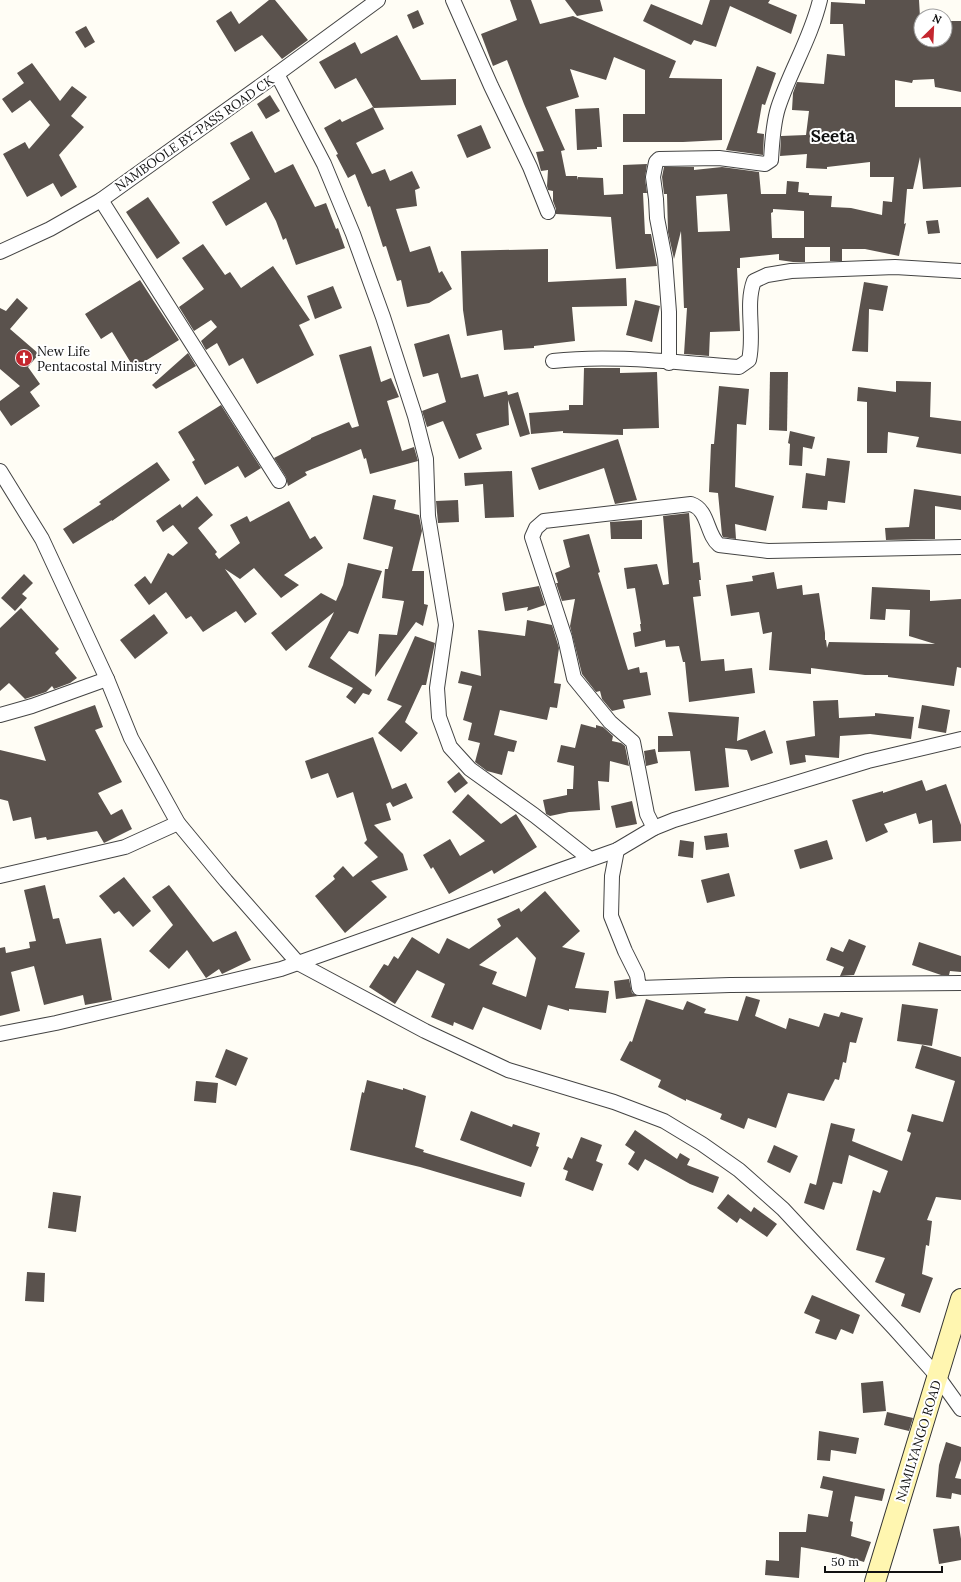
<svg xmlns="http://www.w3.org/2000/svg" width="961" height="1582" font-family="Lora,serif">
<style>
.building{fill:#5a524d;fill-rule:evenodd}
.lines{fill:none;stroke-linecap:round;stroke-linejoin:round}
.street-casing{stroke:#444;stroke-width:16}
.secondary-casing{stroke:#333;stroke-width:22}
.street{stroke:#fff;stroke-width:14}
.secondary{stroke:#fff6b0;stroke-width:20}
.labels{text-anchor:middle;stroke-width:4;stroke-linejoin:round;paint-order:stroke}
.street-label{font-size:13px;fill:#111;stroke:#fff}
.poi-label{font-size:13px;fill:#111;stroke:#fff;text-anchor:start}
.district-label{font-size:17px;font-weight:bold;fill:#111;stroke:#fff}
</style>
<rect width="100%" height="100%" fill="#fffdf5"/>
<g class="building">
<path d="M269,0H275L308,40L282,59L262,35L235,52L216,21L231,11L239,24Z"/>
<path d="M510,0H531L540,24L573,16L676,61L669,78L722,79V140L683,142H623V114H645V70L614,57L606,80L570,69L579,97L546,107L565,150L561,151L566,176H577L578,180V177L603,178L604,195L623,194V165L647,164L645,178L647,193H643L645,234H651L657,266L616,269L611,217L556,214V209L553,201V191L548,190L547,186L548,170L541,171L536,152L544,151L524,104L507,60L493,66L481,34L517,20Z"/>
<path d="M565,0H600L603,11L577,16Z"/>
<path d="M710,0H770L768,3L797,15L791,34L730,6L716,47L694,40L691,45L643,21L651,4L702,25Z"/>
<path d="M865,0H919L920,17L919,40H945V21H961V92L935,87L934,79L913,80L912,83L895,80V107H961V187L923,189L920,157L913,189H907L904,224L906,223L899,256L865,249H842V261H830V247H805V262H793L779,260V254L740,258V268H737L740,331L710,332L709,356L684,354L687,308H684L681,231L674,259L668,232L667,194H664L662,177L664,167H694V170L722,167L759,172L761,194H786L787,181L799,182L798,192L809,193V195L832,196L831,207L851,208L882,215L883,201L892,202L894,177H870V162L827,167V169L806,168L807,154L780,156L781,136L806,135L809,111L792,110L793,93L797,82L824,84L827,54L845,56L843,24H830L831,2L865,4ZM727,194L730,231L698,232L696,196ZM773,209L804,211V238H772L771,213L773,212Z"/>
<path d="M418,10L424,24L413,29L407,15Z"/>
<path d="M86,26L95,42L85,48L75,32Z"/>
<path d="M397,35L421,80L456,79V105L374,108L373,107L384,129L356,143L372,174L385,169L390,181L412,171L420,188L415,190L417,206L396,209L410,252L430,246L439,273L442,271L452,289L429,303L407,307L401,280L397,281L386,246L383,247L370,206L368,207L355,174L348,178L336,155L338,154L324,128L340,119L342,122L373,107L356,78L335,89L319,62L355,42L361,54Z"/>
<path d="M32,63L60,101L72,86L87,97L71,116L84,127L59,155L77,187L61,197L53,183L27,197L3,154L25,142L29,149L50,125L30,100L12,113L2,99L24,83L17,73Z"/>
<path d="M757,66L776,73L765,105L762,104L757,133L764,134L763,155L726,150Z"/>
<path d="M270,95L280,111L266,119L257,104Z"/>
<path d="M599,108L602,147H597V149L577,150L575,109Z"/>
<path d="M481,125L491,148L467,158L457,135Z"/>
<path d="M252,131L275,173L293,164L315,207L326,203L336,229L338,228L345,248L296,265L286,238L283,240L276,221L266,202L226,226L212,202L250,179L230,143Z"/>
<path d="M148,197L180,243L157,259L126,212Z"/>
<path d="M938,220L940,233L928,234L926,221Z"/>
<path d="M203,244L225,275L230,272L241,288L273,266L310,320L299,325L314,355L257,384L243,358L229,366L217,343L206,350L201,341L217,327L211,320L194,331L179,307L204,289L182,258Z"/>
<path d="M548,249V282L626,278L627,306L572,307L575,341L534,346V348L504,350L502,330L467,336L463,310L461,251Z"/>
<path d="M140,280L179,340L134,368L112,332L101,339L85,314Z"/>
<path d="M864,282L888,286L883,311L869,309L868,352L852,351Z"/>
<path d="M333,286L342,308L315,319L307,296Z"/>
<path d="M17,298L28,308L10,329L39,354L28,367L40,384L30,392L40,406L11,426L0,410V401L20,386L0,369V308L6,311Z"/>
<path d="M635,300L660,306L652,342L626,335Z"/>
<path d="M449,334L461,378L478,374L484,397L507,391L508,395L518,392L530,434L520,437L508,400L509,425L476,434L482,449L459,459L443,421L427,427L422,411L446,402L438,373L423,377L414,344Z"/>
<path d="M371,346L381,382L391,378L399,397L387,401L402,451L414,447L418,461L370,474L366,458L364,459L361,449L305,472L307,475L288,486L286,477L274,458L311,439V438L349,422L352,428L359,426L339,355Z"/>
<path d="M188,353L196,366L156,389L152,385Z"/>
<path d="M584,368H620V373L657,372L659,428L623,429V435L563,433V431L531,434L529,413L569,410V405H583Z"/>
<path d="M770,372H788L787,431L769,430Z"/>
<path d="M896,381L931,382L930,417L961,421V454L916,447L919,437L888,432L887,453H867V402L857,401L858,387L896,392Z"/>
<path d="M719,386L749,389L746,425L737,424L735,487L774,496L766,531L735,524L736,539L723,537L722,535L718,493L709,492L711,444H714Z"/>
<path d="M221,405L261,468L245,478L238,466L205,485L192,462L195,460L178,432Z"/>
<path d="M790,431L815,437L812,449L803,447L802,466L789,465L790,444L788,443Z"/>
<path d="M618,439L637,500L615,504L604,468L539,490L531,468Z"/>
<path d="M827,458L850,461L845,503L828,501L827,510L802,508L806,473L825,476Z"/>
<path d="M157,462L170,480L112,521V520L73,544L63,529L101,504L99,502Z"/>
<path d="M512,471L514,517L485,518L483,484L465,486L464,473Z"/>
<path d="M914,489L961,496V510L935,506V539L886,540L885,528L909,527Z"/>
<path d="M373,495L396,500L394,509L419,515L422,531L412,571H424V604L428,605L423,626L416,622L375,677L379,634L397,635L404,601L382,598L385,569H388L393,547L363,539Z"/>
<path d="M197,496L213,515L198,528L217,552L215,554L219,559L240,543L230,525L247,516L250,522L289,501L310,539L315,536L323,548L284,575L299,585L281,598L254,568L240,579L225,569L257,614L245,623L236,611L203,632L191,616L186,619L166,592L149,605L134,585L145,576L151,584L168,553L173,556L188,543L173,525L163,532L156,521L180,504L182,508Z"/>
<path d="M458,500L459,522L438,523L436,501Z"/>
<path d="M689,513L693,563L699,562L701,580H699L701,596L693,597L701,661L724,659L725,671L752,668L755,693L689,702L685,662H683L679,646L666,647L665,640L635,647L633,633L641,631L640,624H641L635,588L627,589L624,568L657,564L663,585L669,584L663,516Z"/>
<path d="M642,520V539H611L610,522Z"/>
<path d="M589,534L600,572L598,573L628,670L639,667L640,673L647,672L651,695L623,700L625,708L612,711L602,699L600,691L596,692L582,674L570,626L575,599L562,601L556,583H558L555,573L570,567L563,540Z"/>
<path d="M348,563L382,571L358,634L349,631L330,658L372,690L369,695L363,693L355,704L346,697L353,688L308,667L334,612L286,651L271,633L321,593L336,601L343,585Z"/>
<path d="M774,572L777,589L802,585L803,595L819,593L825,633V640H826L827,648L829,642L935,644L909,636L910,610L886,609L885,620L870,619L872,587L930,590V601L961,599V668L957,667L954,686L888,677V675H865L811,668V674L769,670L772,632L763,634L759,612L731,616L726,585L753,581L752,576Z"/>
<path d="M24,574L33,583L22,594L27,598L15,611L1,598Z"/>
<path d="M539,586L545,605L527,611L528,607L505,611L502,593Z"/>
<path d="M21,608L59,649L55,653L77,678L70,683L54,689L52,686L46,692L25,699L9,683L0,691V628Z"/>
<path d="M154,614L168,633L135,659L120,640Z"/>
<path d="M527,620L552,625L559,648L554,683L561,684L557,708L550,707L547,720L500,710L494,735L517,741L514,752L508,751L502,775L487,771L475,762L480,743L468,740L472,723L463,720L472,686L458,683L461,671L481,676L478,630L525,636Z"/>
<path d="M415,636L435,643L426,685H422L405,722L418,733L401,752L378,733L402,706L387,700Z"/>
<path d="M838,700L839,718L875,716V713L914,717L911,739L870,734L840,736L839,758L805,755L806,762L790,765L786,741L815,736L813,701Z"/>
<path d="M95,705L103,727L95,730L122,782L98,793L111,815L122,809L132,829L104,843L97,831L47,840L46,837L35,839L31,817L13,821L8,801L0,799V750L46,761L34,727Z"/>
<path d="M922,705L950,710L946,733L918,728Z"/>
<path d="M668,712L739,717L737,741L765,730L773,753L751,761L747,750L725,748L729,787L695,791L690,751L658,752V736H673Z"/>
<path d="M581,724L596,728V725L603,727L613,736L612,741L621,743L625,746L629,766L610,761L609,782L598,781L600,810L569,812L550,816L546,814L543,800L567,795V789H573L574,766L557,762L561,745L575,748Z"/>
<path d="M373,737L392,789L406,783L413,798L393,807L390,802L386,804L391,820L374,825L403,854L408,870L371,881L387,897L345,933L315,896L335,879L333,876L343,866L353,877L378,857L364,843L367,840L353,792L337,798L328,773L311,779L305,761Z"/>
<path d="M655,749L658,763L646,766L644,751Z"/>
<path d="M459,772L468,783L455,793L447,782Z"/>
<path d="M922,780L926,791L946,784L961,825V841L933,843L932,820L919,824L916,813L884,824L888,832L866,842L852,800L883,791V793Z"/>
<path d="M468,794L501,824L516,814L537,847L494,874L492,870L449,894L433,867L431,869L423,855L450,839L460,856L485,841L452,812Z"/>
<path d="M632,801L637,824L616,828L611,806Z"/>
<path d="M727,833L729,847L706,850L704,836Z"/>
<path d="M680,840L694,842L693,858L678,856Z"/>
<path d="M827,840L833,859L800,869L794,850Z"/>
<path d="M729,873L735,896L707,903L701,880Z"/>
<path d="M124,877L151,911L133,927L119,911L114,914L99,896Z"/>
<path d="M45,885L53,919L59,918L66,944L101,938L112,1000L85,1005L83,995L44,1005L34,966L11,972L20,1011L0,1016V948L5,947L6,953L30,948L29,942L36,941L24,890Z"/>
<path d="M169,885L213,942L236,931L251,960L222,974L219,969L206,978L187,950L169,969L149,951L173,925L152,897Z"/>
<path d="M545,891L580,931L562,947L585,953L575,988L609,991L606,1013L569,1009V1011L548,1005L541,1030L483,1007L473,1030L454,1022L453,1026L431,1017L445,984L417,970L395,1004L369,987L384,964L388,966L394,956L398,959L412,937L439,954L447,938L469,949L501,926L497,919L519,908L521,912ZM517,937L536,958L526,997L492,984L497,972L479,965Z"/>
<path d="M849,939L866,946L854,975L840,976L844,967L826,960L831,947L843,952Z"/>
<path d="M919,942L961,956V972L950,971L949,975H941L912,965Z"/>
<path d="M629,979L632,993L638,996L616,999L614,981Z"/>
<path d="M746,996L760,1000L755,1016L786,1029L789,1018L819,1027L824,1013L839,1017L841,1012L863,1018L856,1043L850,1042L846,1063L843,1062L839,1080L835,1079L824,1101L788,1093L776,1128L748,1118L744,1129L720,1119L722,1114L686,1099V1101L658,1087L661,1080L620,1060L630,1041L632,1042L646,999L683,1010L687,1001L706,1009L704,1013L738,1021Z"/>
<path d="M902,1004L938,1009L932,1046L897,1041Z"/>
<path d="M922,1045L961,1057V1200L936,1197L927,1220L932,1221L929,1246L926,1245L922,1274L933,1278L920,1313L901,1306L905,1294L875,1282L885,1258L856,1250L873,1190L880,1193L888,1171L849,1155L842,1184L833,1182L824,1210L804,1203L810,1183L816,1185L831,1123L855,1129L852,1141L902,1161L911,1133L907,1131L912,1114L943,1122L955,1081L915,1068Z"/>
<path d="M226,1049L248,1058L236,1086L215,1077Z"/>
<path d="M367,1080L403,1090V1088L426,1096L415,1147L424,1150L423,1152L525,1183L521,1197L420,1167L350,1150L362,1092L364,1093Z"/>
<path d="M196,1081L218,1083L216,1103L194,1101Z"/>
<path d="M471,1111L512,1127L513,1124L540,1133L536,1146L539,1147L531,1167L460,1140Z"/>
<path d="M635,1130L677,1159L680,1153L690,1159L687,1165L719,1177L713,1193L690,1184L645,1159L638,1171L628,1164L635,1152L625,1145Z"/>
<path d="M581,1137L602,1145L596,1161L603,1164L593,1191L565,1180L568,1171L563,1169L568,1157L572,1159Z"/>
<path d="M774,1145L798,1156L790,1173L767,1162Z"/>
<path d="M53,1192L81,1196L76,1232L48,1228Z"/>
<path d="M728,1194L751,1212L754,1207L777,1224L767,1237L740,1218L737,1223L717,1208Z"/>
<path d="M27,1272L45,1273L44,1302L25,1301Z"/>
<path d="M812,1295L860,1315L853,1334L841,1329L836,1340L815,1333L820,1320L804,1313Z"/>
<path d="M883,1381L886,1411L863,1413L861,1383Z"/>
<path d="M887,1412L913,1418L909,1431L884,1425Z"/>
<path d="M819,1431L859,1438L856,1454L831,1450L830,1461L817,1460Z"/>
<path d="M946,1442L961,1447V1460L955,1478L961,1479V1495L952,1493L951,1499L936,1497L939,1465Z"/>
<path d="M823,1476L885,1489L882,1501L855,1496L850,1521L853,1522L851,1536L871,1542L864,1562L838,1554L801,1547L799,1578L765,1575L766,1560L779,1561V1532H806L808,1514L828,1517L833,1491L820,1488Z"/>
<path d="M959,1526L961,1539V1560L939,1564L933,1529Z"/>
</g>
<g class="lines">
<g class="street-casing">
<g id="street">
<path d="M453,0L491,86L530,167L548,212"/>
<path d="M277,74L324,164L353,234L383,317L415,416L426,459L428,516L446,625L437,688L439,717L450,747L470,769L534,815L590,859"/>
<path d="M101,200L279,481"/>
<path d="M0,252L50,229L101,200L277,74L378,0"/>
<path d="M553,361C613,354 678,363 739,367L749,360C755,334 745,305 754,281L767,275L791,271L895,267L961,271"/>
<path d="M669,363V312L665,259L657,218L656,199L653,177L656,162L659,159L719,158L765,164L771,160C772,143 773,124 778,108C790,71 811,38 820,0"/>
<path d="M0,471L42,539L107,679L131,738L178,823L226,881L298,963L425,1031L508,1070L614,1102L664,1121L702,1144L739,1170L783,1209L894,1328L938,1377L961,1409"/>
<path d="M0,715L32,706L107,679"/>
<path d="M654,828L647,814L633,742L610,722L574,678L565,638L532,537L536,528L544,521L691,504C709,510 706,534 719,545L768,551L961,547"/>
<path d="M617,850L612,876L611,916L625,951L637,975L639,988L730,985L961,983"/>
<path d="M0,876L125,847L178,823"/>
<path d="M0,1034L56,1023L281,969L617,850L654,828L674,820L868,761L961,739"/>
</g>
</g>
<g class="secondary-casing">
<path id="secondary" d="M875,1582L961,1299"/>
</g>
<use href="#street" class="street"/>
<use href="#secondary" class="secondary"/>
</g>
<defs>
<g id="church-disc" transform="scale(0.9)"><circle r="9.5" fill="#c4262e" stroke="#fff"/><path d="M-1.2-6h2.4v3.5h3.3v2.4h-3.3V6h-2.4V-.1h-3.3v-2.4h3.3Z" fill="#fff"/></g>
</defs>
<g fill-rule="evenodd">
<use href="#church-disc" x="24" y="358"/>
</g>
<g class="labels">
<g class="street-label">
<text transform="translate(194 133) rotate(-35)" y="5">NAMBOOLE BY-PASS ROAD CK</text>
<text transform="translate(918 1441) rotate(-73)" y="5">NAMILYANGO ROAD</text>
</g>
<g class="poi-label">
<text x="37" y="356">New Life<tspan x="37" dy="15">Pentacostal Ministry</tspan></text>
</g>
<g class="district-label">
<text x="833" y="142">Seeta</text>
</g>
</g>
<g transform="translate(933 28) rotate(24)"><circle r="19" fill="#ffffff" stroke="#a0a0a0"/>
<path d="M0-3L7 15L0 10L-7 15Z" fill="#c4262e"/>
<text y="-6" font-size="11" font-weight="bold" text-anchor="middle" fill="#111111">N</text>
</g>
<path d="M825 1566v6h117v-6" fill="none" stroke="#111111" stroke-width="2"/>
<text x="831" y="1566" font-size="12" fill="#111111" stroke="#ffffff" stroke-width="3" paint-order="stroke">50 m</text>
</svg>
